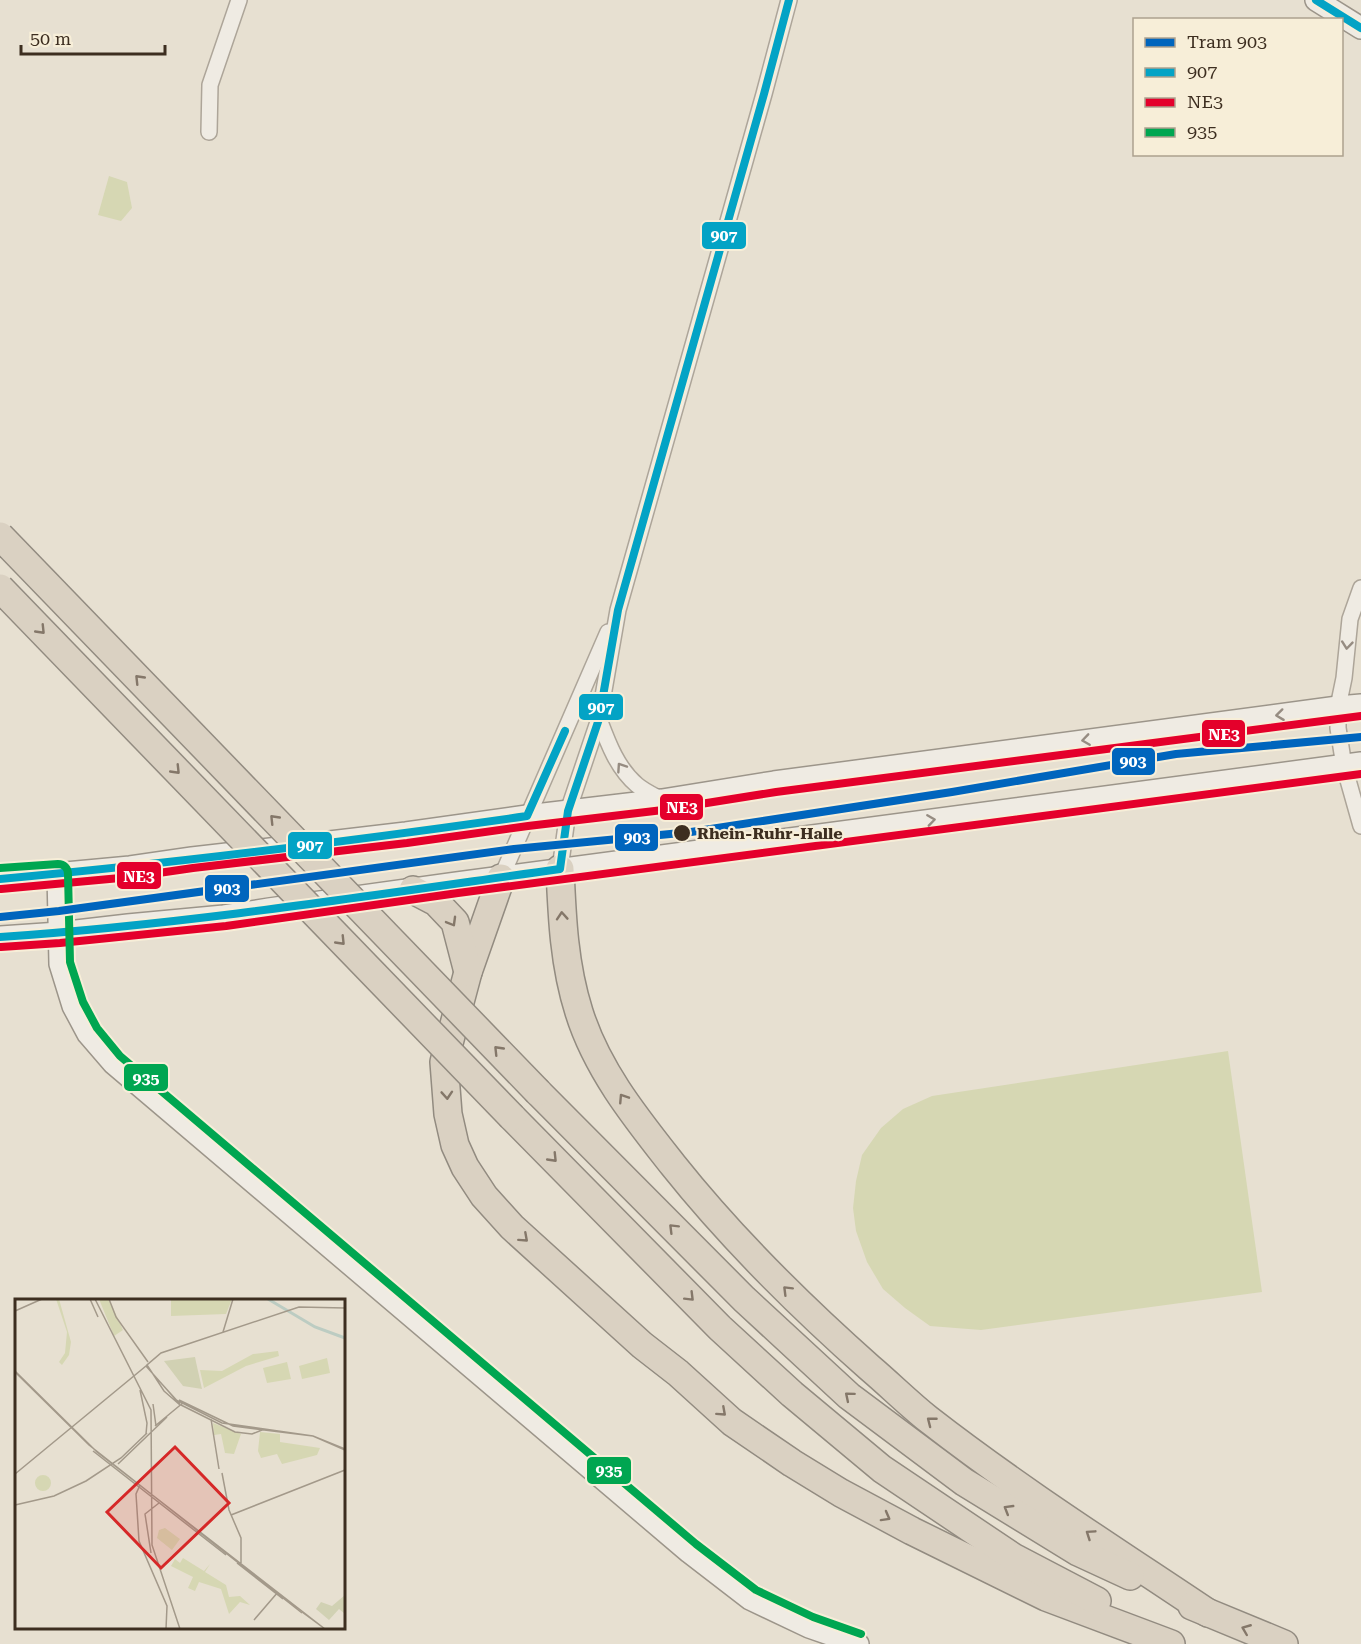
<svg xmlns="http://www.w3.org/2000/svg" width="1361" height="1644" font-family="'Roboto Serif',serif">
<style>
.green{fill:#d6d7b3}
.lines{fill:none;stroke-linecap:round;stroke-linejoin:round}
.street-casing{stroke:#ada599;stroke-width:18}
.secondary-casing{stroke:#9c958a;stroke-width:24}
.highway-casing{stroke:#928b80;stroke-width:30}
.street{stroke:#efebe3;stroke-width:15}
.secondary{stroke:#efebe3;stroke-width:21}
.highway{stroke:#dad1c2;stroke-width:27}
.highway-bridge-casing{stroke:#928b80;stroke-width:30;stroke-linecap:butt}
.highway-bridge{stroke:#dad1c2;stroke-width:27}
.bus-1-casing{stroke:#f7eed8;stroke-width:12}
.bus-2-casing{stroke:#f7eed8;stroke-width:12}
.bus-3-casing{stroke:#f7eed8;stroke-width:12}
.bus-1{stroke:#03a3c5;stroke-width:8}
.bus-2{stroke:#e4002b;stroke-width:8}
.bus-3{stroke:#00a651;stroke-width:8}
.tram-1-casing{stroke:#f7eed8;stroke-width:12}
.tram-1{stroke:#0065bd;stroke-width:8}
.oneway{stroke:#847769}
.oneway2{stroke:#968c82}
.stop-dot{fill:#3d2e20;stroke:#f7eed8;stroke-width:2}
.labels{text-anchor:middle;stroke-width:4.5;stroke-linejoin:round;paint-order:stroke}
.stop-label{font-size:16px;font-weight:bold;fill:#3d2e20;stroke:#f7eed8;text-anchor:start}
.inset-river{fill:none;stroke:#bcccc2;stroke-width:3}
.inset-road{fill:none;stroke:#a3998a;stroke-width:1.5}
.view{fill:#d62828;fill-opacity:0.15;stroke:#d62828;stroke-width:3}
.inset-edge{fill:none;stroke:#3d2e20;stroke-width:3}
.line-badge{stroke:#f7eed8;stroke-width:2}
.badge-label{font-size:16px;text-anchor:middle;font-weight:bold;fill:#fff}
</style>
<rect width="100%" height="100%" fill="#e7e0d1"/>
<g class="green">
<path d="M109,176L127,182L132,208L121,221L98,215Z"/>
<path d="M1228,1051L1262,1292L981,1330L930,1326L905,1308L883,1289L867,1262L856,1231L853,1208L856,1181L862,1155L881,1128L903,1109L932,1096Z"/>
</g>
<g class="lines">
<g class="street-casing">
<g id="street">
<path d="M209,132L210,85L239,0"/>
<path d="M1361,588L1350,619L1344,678L1338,707V728L1344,766L1361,826"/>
<path d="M599,719C608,743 617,768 637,785C644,791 653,795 662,800"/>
<path d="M560,869L568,811L599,719L618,610L764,94L789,0"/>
<path d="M501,878L608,632"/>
</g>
</g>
<g class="secondary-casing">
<g id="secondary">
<path d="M1316,0L1361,28"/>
<path d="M58,874L60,964L73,1006L88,1034L113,1063L689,1552L750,1599L809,1627L858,1644"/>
<path d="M0,879L130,867L192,858L406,833L527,816L662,800L774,782L1338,707L1361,705"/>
<path d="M0,937L59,933L128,925L224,916L269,909L457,883L1361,763"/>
</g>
</g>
<g class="highway-casing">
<g id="highway">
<path d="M560,869C562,917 564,965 579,1012C597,1070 636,1118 673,1165C732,1239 800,1306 870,1368C890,1385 908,1403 928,1419C1018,1489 1114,1550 1208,1613"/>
<path d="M501,878L468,972L444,1062L448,1114L455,1145L465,1167L484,1196L512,1227L642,1345L678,1373L732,1422L792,1463L841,1493L912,1531L1046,1597L1171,1644"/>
<path d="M413,890L436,902L455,922L468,972"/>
<path d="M538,1092L744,1299L849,1396L964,1482L1078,1552L1130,1576"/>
<path d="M512,1117L720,1328L792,1394L882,1469L1013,1557L1097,1601"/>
<path d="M1192,1606L1284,1644"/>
</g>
</g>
<use href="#street" class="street"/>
<use href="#secondary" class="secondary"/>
<use href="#highway" class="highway"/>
<g class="highway-bridge-casing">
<g id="highway-bridge">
<path d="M0,536L538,1092"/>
<path d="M0,588L512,1117"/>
</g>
</g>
<use href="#highway-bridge" class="highway-bridge"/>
<g class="bus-1-casing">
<g id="bus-1">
<path d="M1316,0L1361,28"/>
<path d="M0,879C176,863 352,841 527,816L565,731"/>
<path d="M0,937C188,924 374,895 560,869L568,811L599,719L618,610L764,94L789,0"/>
</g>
</g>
<g class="bus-2-casing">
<g id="bus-2">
<path d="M1,889L131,877L193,868L407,843L528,826L663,810L776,792L1361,716"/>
<path d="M1,947L60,943L226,926L458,893L1361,774"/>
</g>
</g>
<g class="bus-3-casing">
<path id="bus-3" d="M0,868L58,864C64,864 68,868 68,874L70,962L83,1002L97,1028L120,1056L696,1544L756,1590L813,1617L861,1634"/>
</g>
<use href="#bus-1" class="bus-1"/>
<use href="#bus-2" class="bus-2"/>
<use href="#bus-3" class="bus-3"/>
<g class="tram-1-casing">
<path id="tram-1" d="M0,917L59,911L514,849L691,832L952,792L1176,754L1361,737"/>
</g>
<use href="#tram-1" class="tram-1"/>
</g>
<defs><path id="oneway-chevron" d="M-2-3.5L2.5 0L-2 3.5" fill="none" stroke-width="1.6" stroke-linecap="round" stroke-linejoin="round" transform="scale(1.5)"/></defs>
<g class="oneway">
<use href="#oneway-chevron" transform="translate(41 630) rotate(46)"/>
<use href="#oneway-chevron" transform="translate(139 679) rotate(-134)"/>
<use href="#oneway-chevron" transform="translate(176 770) rotate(46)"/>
<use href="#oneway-chevron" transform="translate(274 819) rotate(-134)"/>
<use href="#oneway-chevron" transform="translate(562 916) rotate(-94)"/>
<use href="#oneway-chevron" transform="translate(452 922) rotate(60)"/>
<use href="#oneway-chevron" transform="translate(341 941) rotate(46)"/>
<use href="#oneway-chevron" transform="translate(498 1050) rotate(-134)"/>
<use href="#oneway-chevron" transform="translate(447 1095) rotate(86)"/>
<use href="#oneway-chevron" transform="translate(623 1098) rotate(-123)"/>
<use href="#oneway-chevron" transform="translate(553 1158) rotate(46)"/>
<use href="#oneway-chevron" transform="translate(673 1228) rotate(-135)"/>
<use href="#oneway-chevron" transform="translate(524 1238) rotate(42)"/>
<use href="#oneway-chevron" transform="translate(787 1290) rotate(-135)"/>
<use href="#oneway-chevron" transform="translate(690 1297) rotate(45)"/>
<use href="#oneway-chevron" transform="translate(849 1396) rotate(-140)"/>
<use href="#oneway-chevron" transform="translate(722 1412) rotate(42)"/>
<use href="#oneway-chevron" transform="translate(931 1421) rotate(-142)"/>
<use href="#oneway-chevron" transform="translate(1008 1509) rotate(-149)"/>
<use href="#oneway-chevron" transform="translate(886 1517) rotate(29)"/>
<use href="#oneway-chevron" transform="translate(1090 1534) rotate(-146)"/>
<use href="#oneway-chevron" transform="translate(1246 1629) rotate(-158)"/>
</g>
<g class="oneway2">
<use href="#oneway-chevron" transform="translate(1347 645) rotate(96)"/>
<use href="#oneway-chevron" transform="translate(1280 715) rotate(173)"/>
<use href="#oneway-chevron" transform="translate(1086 740) rotate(172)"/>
<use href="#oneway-chevron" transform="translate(621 767) rotate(-124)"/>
<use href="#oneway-chevron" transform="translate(931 820) rotate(-8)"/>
</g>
<circle class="stop-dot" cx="682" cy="833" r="9"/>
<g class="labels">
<g class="stop-label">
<text x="697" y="839">Rhein-Ruhr-Halle</text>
</g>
</g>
<g transform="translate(15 1299)">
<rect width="330" height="330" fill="#e7e0d1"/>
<path d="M41,0H44L56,43L54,56L47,66L44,63L50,54L52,33ZM84,0H94L108,31L99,37ZM156,0H217L211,15L156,17ZM263,52L264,57L231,67L189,89L185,71L207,72L238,55ZM312,59L315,74L287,80L284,67ZM272,63L276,80L252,84L248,69ZM198,124L226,135L219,155L210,154L206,135L199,136ZM245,133L265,135V143L305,149L302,156L267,165L262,155L246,159L243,152ZM20 184a8 8 0 1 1 16 0a8 8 0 1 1-16 0ZM150,229L165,240L157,251L142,239L144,231ZM168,259L189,272L195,265L190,273L211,286L214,298L225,297L235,306L225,303L214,315L206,290L184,283L180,292L173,289L178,278L156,267L160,260L165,264Z" fill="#d6d7b3"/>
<path d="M180,58L181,63L187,90L168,87L149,62ZM330,296V315L324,310L314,321L301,310L306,303L317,307Z" fill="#d1d1b3"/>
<path class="inset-river" d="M253,0L300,28L330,39"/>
<path class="inset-road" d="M75,0L83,18M80,0L136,111L137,246L165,330M94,0L101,18L133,63M0,12L27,0M208,33L218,0M0,72L82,153L310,330M0,73L74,146L287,314M146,84L165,105M125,91L132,124L131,135M164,101L218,127L298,137L330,151M138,105L141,127M165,106L149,92L132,66L146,54L284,8L330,9M166,106L220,133L237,135L247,131M196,120L204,170M140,127L169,103M78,152L211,256M103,165L152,118M207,174L214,211L226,239V264M0,175L131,67L161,101L207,124L298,137L330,150M125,186L121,195L124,242L152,307L151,330M0,206L39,197L71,182L106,159L132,134M216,216L330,171M136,254L130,215L144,204M222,264L268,300M287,313L310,330M239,321L263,293"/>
<path class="view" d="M160,148L214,204L146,269L92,213Z"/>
<rect width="330" height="330" class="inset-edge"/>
</g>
<g class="line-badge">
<rect x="701" y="221" width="46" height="29" rx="6" fill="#03a3c5"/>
<rect x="578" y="693" width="46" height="28" rx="6" fill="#03a3c5"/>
<rect x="1201" y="719" width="45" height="29" rx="6" fill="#e4002b"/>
<rect x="1111" y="747" width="45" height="29" rx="6" fill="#0065bd"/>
<rect x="659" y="793" width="45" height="28" rx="6" fill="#e4002b"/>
<rect x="614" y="823" width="45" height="29" rx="6" fill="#0065bd"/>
<rect x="287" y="831" width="46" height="29" rx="6" fill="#03a3c5"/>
<rect x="116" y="861" width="46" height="29" rx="6" fill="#e4002b"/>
<rect x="204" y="874" width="46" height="29" rx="6" fill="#0065bd"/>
<rect x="123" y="1063" width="46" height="29" rx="6" fill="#00a651"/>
<rect x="586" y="1456" width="46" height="29" rx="6" fill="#00a651"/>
</g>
<g class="badge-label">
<text x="724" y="241">907</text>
<text x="601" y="713">907</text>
<text x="1224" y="740">NE3</text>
<text x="1133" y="767">903</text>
<text x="682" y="813">NE3</text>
<text x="637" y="843">903</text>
<text x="310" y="851">907</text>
<text x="139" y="882">NE3</text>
<text x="227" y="894">903</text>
<text x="146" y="1084">935</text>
<text x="609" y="1476">935</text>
</g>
<rect x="1133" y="18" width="210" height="138" fill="#f7eed8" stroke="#ada18e" stroke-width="1.5"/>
<rect x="1145" y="38" width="30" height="9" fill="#0065bd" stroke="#ada18e" stroke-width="1.5"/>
<text x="1187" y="48" font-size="18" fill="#3d2e20">Tram 903</text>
<rect x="1145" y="68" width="30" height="9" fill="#03a3c5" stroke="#ada18e" stroke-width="1.5"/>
<text x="1187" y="78" font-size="18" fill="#3d2e20">907</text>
<rect x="1145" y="98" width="30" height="9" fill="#e4002b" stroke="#ada18e" stroke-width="1.5"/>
<text x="1187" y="108" font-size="18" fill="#3d2e20">NE3</text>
<rect x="1145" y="128" width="30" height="9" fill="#00a651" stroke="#ada18e" stroke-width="1.5"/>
<text x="1187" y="138" font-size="18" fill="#3d2e20">935</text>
<path d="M21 45v9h144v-9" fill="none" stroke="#3d2e20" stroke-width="3"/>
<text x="30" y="45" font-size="18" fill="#3d2e20" stroke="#f7eed8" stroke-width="4.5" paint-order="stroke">50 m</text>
</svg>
